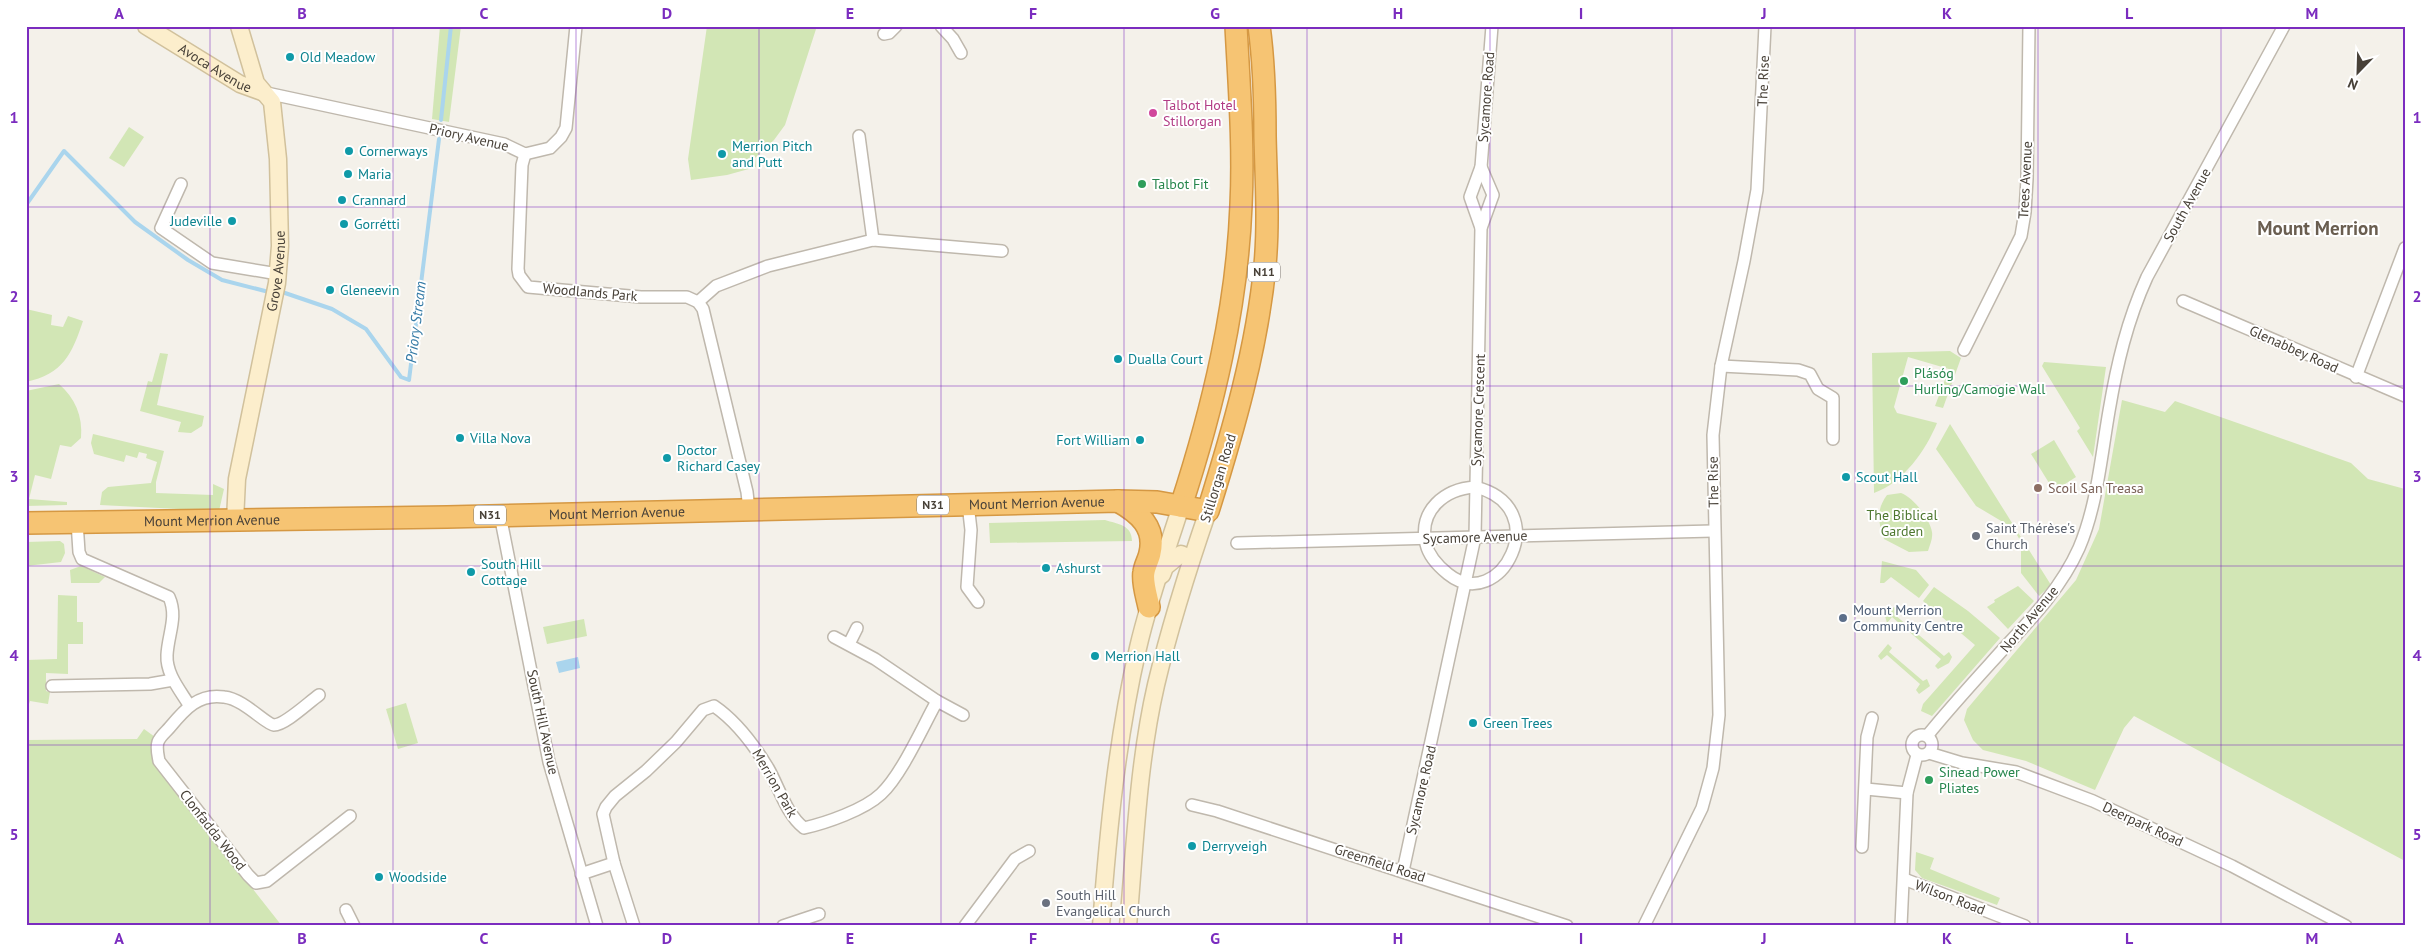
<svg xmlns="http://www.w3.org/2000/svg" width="2431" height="952" font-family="'PT Sans',sans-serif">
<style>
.green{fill:#d2e6b5}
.water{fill:#aad5ed}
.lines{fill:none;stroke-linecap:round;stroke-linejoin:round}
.stream{stroke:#aad5ed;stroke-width:4}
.street-casing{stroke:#bfb8ad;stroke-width:14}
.secondary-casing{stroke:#d1c19c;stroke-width:19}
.highway-casing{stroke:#d59843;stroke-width:24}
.street{stroke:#fff;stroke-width:11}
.secondary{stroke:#fceecc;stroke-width:16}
.highway{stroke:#f6c473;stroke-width:21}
.grid{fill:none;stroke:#7b2cbf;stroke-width:1;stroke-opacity:0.55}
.culture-dot{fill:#0f9aa8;stroke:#fff;stroke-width:2}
.hotel-dot{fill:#d1479c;stroke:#fff;stroke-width:2}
.leisure-dot{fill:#2e9e5b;stroke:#fff;stroke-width:2}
.education-dot{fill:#8d6e63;stroke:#fff;stroke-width:2}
.worship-dot{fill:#6b7280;stroke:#fff;stroke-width:2}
.service-dot{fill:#5c6f8a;stroke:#fff;stroke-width:2}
.labels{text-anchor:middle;stroke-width:4;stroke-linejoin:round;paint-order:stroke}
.shield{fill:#fff;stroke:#7f7a74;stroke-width:1}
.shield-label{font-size:12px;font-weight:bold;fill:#484138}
.culture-label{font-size:14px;fill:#0d838f;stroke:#fff;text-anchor:start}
.street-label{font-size:14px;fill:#484138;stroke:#fff}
.hotel-label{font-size:14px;fill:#b23c85;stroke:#fff;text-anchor:start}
.leisure-label{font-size:14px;fill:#27864d;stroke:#fff;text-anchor:start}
.education-label{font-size:14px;fill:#785e54;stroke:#fff;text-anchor:start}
.park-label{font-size:14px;fill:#4d772e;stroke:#fff}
.worship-label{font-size:14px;fill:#5b616d;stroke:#fff;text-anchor:start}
.service-label{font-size:14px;fill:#4e5e75;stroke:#fff;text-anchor:start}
.water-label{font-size:15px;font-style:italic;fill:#357ba6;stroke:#fff}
.district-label{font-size:19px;font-weight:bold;fill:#6a5e50;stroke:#fff}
.neatline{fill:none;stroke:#7b2cbf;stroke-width:2}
.grid-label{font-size:16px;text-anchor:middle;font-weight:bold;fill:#7b2cbf}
</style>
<rect width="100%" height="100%" fill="#f4f1ea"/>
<g class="green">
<path d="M440,26H461L449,122L432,119Z"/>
<path d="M707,26H817L785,125L774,140L755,158L756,167L727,175L691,180L688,159Z"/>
<path d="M129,127L144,137L124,167L109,158Z"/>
<path d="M26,309L52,315L51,325L63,327L68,316L83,321C72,354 63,374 26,382Z"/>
<path d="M1950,351L1961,358L1943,408L1935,406L1949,369L1908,357L1894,407L1897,413L1937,423C1926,450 1903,483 1874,493L1872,353Z"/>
<path d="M160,353L168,354L157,405L204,416L202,426L191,433L178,432L181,422L140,411L148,381L152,382Z"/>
<path d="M2044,362L2106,367L2093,457L2077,431L2080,428L2042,366Z"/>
<path d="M59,384C75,398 83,416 81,438L71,447L60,445L51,479L35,475L29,499L67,502V505L26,506V391Z"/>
<path d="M2122,400L2165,412L2175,401L2351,463L2368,479L2405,489V861L2134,716L2124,728L2095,790L2026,761L1983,750L1973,740L1964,720L1967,709L2076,580L2099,529Z"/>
<path d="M1950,424L2051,585L2039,596L2021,573V542L2013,528L1976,506L1936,449Z"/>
<path d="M93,434L164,451L156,482V493L213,495V484L224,489L219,511L100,505L102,492L108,487L151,483L157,462L146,458L147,454L139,452L137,458L126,455L124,462L94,454L91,443Z"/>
<path d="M2054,440L2076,477L2054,491L2031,454Z"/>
<path d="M1901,493C1913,497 1930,519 1932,532C1933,539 1930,544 1928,551L1909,552L1884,539C1878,522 1876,510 1887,495Z"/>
<path d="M1105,520C1118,524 1132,525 1132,541L990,543L989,523Z"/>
<path d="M60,541L64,544L65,553L61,562L26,566V542Z"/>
<path d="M1882,561L1916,570L1929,585L1919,598L1891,577L1884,583H1880Z"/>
<path d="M81,566L105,577L99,583H71L70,570Z"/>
<path d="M2018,586L2034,601L2008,629L1987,607L1995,602L1994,600Z"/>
<path d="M1934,587L1968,611L2000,638L1932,716L1921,711L1923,704L1975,645L1923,601Z"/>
<path d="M58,595L77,596V622H83V644H68V674L46,673V691L50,692L48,704L30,701L29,704H26V660L57,659Z"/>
<path d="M1894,607L1898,609L1895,615L1944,656L1949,652L1952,657L1949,663L1938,669L1935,666L1941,659L1892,617L1887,623L1885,616Z"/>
<path d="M584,619L587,636L547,644L543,627Z"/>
<path d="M1888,644L1892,648L1889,652L1923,681L1927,679L1930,686L1919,694L1916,690L1920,684L1887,655L1881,660L1878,656Z"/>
<path d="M406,703L418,743L398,749L386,709Z"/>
<path d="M144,729L155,737L151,753L154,764L282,926H26V740L137,739Z"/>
<path d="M1916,852L1934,858L1930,869L2000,898L1997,905L1922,878L1915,870Z"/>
</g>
<path class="water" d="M578,657L580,668L559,673L556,662Z"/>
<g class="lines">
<g class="stream">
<path d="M441,120L451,26"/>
<path d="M26,205L64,151L135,222L188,260L222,280L265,291"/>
<path d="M285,293L332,309L366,329L401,377L409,380L439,139"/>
</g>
<g class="street-casing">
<g id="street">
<path d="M941,26L953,39L961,53"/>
<path d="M884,34L889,33L896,26"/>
<path d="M262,92L504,144L525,154L550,148L561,137L566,128L576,26"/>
<path d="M859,136L873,240"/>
<path d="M525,154L522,165L518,269L519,275L528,287L641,297H687L698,302L703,309L747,492L749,510"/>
<path d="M181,184L161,228L212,263L278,274"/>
<path d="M1481,228L1470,197L1481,167L1492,26"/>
<path d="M2183,301L2405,396"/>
<path d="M698,302L716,286L768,266L873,240L1002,251"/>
<path d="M1964,350L2021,236L2025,212L2027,179L2029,26"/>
<path d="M1721,366L1798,370L1810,374L1818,389L1833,398V439"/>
<path d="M2356,377L2405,248"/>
<path d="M1475,487C1557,507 1500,616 1448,574C1438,566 1429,557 1426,544C1418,510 1445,489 1475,487Z"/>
<path d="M968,504L971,530L967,587L978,602"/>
<path d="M500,515L549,762L597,926"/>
<path d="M77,522L79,552L82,559L169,597C178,617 168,634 167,655C166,674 180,690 189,705"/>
<path d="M1237,543L1713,531"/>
<path d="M849,644L857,628"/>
<path d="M52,686L150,684L173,680"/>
<path d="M319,695C309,702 285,725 274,725C265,724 244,699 224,697C199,693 185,709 170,727C167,731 160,736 158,742C156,748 158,755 159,761L248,875L256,883L267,881L350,816"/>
<path d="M937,701L963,715"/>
<circle cx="1922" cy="745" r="10"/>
<path d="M1927,736C1952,705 1980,675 2007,645C2035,615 2062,586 2079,548C2097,506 2101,457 2109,411C2117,364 2127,321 2147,277L2284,26"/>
<path d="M1929,753L1962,763L2016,772L2093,801L2232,866L2346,926"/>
<path d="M1866,789L1907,793"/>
<path d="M1192,805L1217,811L1567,926"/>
<path d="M1862,847L1867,737L1872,718"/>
<path d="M1403,871L1475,537L1481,228L1493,195L1481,167"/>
<path d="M581,874L614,863"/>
<path d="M1904,879L2025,926"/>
<path d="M346,910L354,926"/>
<path d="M634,926L614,863L603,814L606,807L615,796L646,771L676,742L703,710L714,706C736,721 754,745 768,768C779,787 786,814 804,828C826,823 864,810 881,794C902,774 922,728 937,701L875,659L834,637"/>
<path d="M783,926L819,914"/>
<path d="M965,926L1015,859L1029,851"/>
<path d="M1644,926L1702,808L1713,768L1719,715L1713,435L1721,366L1744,261L1757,190L1765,26"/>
<path d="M1901,926L1907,793L1917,755"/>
</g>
</g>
<g class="secondary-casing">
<g id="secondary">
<path id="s1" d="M146,26L240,84L262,92"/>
<path id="s2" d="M235,521L237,479L277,283L280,246L278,159L272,102L256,83L239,26"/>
<path d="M1162,575L1165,567L1181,554L1188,557L1191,561"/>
<path d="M1101,926C1108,832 1117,739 1138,648C1149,600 1166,553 1181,506"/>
<path d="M1128,926C1135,846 1138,763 1156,685C1170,626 1188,569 1208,511"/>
</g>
</g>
<g class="highway-casing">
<g id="highway">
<path d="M1118,501C1139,513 1156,527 1150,553C1149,559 1145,565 1144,572C1142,582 1147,597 1149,607"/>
<path d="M1181,506C1213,408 1237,308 1241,205C1244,146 1239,85 1236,26"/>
<path id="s3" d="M26,523L447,517L1118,501L1157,502L1208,511C1233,431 1257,349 1265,265C1269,222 1266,179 1265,136C1265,100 1264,62 1259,26"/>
</g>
</g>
<use href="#street" class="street"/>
<use href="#secondary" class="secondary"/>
<use href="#highway" class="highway"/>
</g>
<path class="grid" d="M210,26V926M393,26V926M576,26V926M759,26V926M941,26V926M1124,26V926M1307,26V926M1490,26V926M1672,26V926M1855,26V926M2038,26V926M2221,26V926M26,207H2405M26,386H2405M26,566H2405M26,745H2405"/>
<g class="culture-dot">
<circle cx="290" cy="57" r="5"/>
<circle cx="349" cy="151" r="5"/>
<circle cx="722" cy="154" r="5"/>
<circle cx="348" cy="174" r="5"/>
<circle cx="342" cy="200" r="5"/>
<circle cx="232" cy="221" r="5"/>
<circle cx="344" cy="224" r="5"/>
<circle cx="330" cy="290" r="5"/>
<circle cx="1118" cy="359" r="5"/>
<circle cx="460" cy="438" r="5"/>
<circle cx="1140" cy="440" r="5"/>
<circle cx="667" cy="458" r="5"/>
<circle cx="1846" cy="477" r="5"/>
<circle cx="1046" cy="568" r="5"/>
<circle cx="471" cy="572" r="5"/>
<circle cx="1095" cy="656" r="5"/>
<circle cx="1473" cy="723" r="5"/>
<circle cx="1192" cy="846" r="5"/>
<circle cx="379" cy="877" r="5"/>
</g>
<circle class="hotel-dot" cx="1153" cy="113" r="5"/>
<g class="leisure-dot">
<circle cx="1142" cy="184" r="5"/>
<circle cx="1904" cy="381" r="5"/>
<circle cx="1929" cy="780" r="5"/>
</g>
<circle class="education-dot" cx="2038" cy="488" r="5"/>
<g class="worship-dot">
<circle cx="1976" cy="536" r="5"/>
<circle cx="1046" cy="903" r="5"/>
</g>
<circle class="service-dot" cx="1843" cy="618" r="5"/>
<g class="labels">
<g class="shield">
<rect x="1248" y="262.5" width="32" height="19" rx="4"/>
<rect x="917" y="495.5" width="32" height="19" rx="4"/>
<rect x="474" y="505.5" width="32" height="19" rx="4"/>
</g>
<g class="shield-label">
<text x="1264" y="276">N11</text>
<text x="933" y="509">N31</text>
<text x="490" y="519">N31</text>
</g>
<g class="culture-label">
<text x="300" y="62">Old Meadow</text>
<text x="732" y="151">Merrion Pitch<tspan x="732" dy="16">and Putt</tspan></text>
<text x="359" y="156">Cornerways</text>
<text x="358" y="179">Maria</text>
<text x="352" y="205">Crannard</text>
<text x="222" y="226" text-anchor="end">Judeville</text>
<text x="354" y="229">Gorrétti</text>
<text x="340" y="295">Gleneevin</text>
<text x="1128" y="364">Dualla Court</text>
<text x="470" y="443">Villa Nova</text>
<text x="1130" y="445" text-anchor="end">Fort William</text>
<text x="677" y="455">Doctor<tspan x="677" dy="16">Richard Casey</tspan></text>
<text x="1856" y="482">Scout Hall</text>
<text x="481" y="569">South Hill<tspan x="481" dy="16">Cottage</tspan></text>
<text x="1056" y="573">Ashurst</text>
<text x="1105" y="661">Merrion Hall</text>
<text x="1483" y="728">Green Trees</text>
<text x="1202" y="851">Derryveigh</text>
<text x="389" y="882">Woodside</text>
</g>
<g class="street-label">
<text dy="5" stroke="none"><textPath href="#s1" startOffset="81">Avoca Avenue</textPath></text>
<text transform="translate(1763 81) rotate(-88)" y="5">The Rise</text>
<text transform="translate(1486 97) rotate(-86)" y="5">Sycamore Road</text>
<text transform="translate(469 137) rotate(13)" y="5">Priory Avenue</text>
<text transform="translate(2025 180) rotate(-87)" y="5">Trees Avenue</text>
<text transform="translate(2187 205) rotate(-61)" y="5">South Avenue</text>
<text dy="5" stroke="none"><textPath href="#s2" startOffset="254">Grove Avenue</textPath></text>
<text transform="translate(590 292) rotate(5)" y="5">Woodlands Park</text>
<text transform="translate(2294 349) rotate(24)" y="5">Glenabbey Road</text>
<text transform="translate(1478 410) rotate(-88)" y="5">Sycamore Crescent</text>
<text transform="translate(1218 478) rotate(-73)" y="5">Stillorgan Road</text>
<text transform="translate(1713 482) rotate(-91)" y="5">The Rise</text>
<text dy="5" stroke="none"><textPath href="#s3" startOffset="1011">Mount Merrion Avenue</textPath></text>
<text dy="5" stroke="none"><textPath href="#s3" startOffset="591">Mount Merrion Avenue</textPath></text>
<text dy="5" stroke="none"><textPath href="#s3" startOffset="186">Mount Merrion Avenue</textPath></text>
<text transform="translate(1475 537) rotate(-2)" y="5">Sycamore Avenue</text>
<text transform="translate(2029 619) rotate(-50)" y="5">North Avenue</text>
<text transform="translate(543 722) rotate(78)" y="5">South Hill Avenue</text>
<text transform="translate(775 783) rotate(60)" y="5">Merrion Park</text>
<text transform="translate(1421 790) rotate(-77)" y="5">Sycamore Road</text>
<text transform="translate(2143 824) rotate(25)" y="5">Deerpark Road</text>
<text transform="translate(213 830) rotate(52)" y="5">Clonfadda Wood</text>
<text transform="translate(1380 863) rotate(18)" y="5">Greenfield Road</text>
<text transform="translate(1950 897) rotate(21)" y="5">Wilson Road</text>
</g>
<g class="hotel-label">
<text x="1163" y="110">Talbot Hotel<tspan x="1163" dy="16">Stillorgan</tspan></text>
</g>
<g class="leisure-label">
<text x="1152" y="189">Talbot Fit</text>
<text x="1914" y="378">Plásóg<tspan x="1914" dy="16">Hurling/Camogie Wall</tspan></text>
<text x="1939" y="777">Sinead Power<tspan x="1939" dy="16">Pliates</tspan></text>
</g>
<g class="education-label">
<text x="2048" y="493">Scoil San Treasa</text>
</g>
<g class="park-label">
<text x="1902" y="520">The Biblical<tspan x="1902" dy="16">Garden</tspan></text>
</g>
<g class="worship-label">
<text x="1986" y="533">Saint Thérèse's<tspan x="1986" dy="16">Church</tspan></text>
<text x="1056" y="900">South Hill<tspan x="1056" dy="16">Evangelical Church</tspan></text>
</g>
<g class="service-label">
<text x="1853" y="615">Mount Merrion<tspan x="1853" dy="16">Community Centre</tspan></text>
</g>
<g class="water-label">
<text transform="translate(416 322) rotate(-83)" y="5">Priory Stream</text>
</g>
<g class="district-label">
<text x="2318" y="235">Mount Merrion</text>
</g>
</g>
<rect width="2431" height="952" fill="none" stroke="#ffffff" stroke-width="55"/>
<g transform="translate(2358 72) rotate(203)" stroke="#ffffff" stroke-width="4" paint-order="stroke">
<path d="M0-4L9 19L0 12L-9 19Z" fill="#484138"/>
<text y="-8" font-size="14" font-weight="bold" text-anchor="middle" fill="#484138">N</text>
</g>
<rect x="28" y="28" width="2376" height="896" class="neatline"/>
<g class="grid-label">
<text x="119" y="19">A</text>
<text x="302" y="19">B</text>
<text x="484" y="19">C</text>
<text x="667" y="19">D</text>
<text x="850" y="19">E</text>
<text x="1033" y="19">F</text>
<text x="1215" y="19">G</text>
<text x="1398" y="19">H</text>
<text x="1581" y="19">I</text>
<text x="1764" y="19">J</text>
<text x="1947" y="19">K</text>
<text x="2129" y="19">L</text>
<text x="2312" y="19">M</text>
<text x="14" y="123">1</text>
<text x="2417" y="123">1</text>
<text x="14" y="302">2</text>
<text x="2417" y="302">2</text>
<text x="14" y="482">3</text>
<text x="2417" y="482">3</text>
<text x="14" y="661">4</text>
<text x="2417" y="661">4</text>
<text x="14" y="840">5</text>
<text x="2417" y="840">5</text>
<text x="119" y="944">A</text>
<text x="302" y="944">B</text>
<text x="484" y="944">C</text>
<text x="667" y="944">D</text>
<text x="850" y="944">E</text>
<text x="1033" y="944">F</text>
<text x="1215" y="944">G</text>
<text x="1398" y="944">H</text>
<text x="1581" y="944">I</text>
<text x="1764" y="944">J</text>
<text x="1947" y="944">K</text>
<text x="2129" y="944">L</text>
<text x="2312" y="944">M</text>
</g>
</svg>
